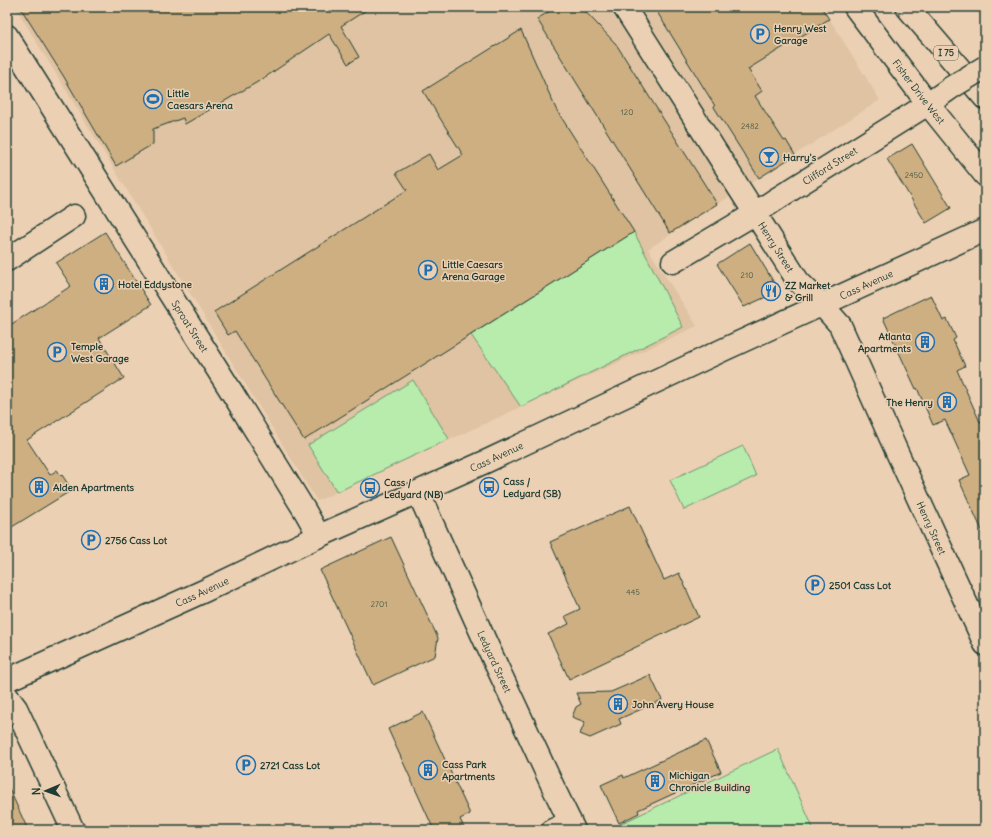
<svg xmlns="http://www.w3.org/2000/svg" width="992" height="837" font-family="Delius,sans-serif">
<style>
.built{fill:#dfc3a2}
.green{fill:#b7ecad;stroke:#6b9470}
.building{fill:#ceaf82;stroke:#1f3d34}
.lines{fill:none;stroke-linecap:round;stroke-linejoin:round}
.minor-casing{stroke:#1f3d34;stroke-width:25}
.highway-casing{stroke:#1f3d34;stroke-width:25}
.minor{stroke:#ecd0b3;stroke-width:22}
.highway{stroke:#ecd0b3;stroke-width:22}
.minor-bridge-casing{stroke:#1f3d34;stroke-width:25;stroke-linecap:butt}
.minor-bridge{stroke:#ecd0b3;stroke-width:22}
.labels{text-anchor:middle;stroke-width:3;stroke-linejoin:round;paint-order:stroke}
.number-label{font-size:8px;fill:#4b5a48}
.shield{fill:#ecd0b3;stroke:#5c695a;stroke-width:1}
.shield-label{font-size:9px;font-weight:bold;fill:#1f3d34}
.poi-label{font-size:10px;font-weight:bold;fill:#1f3d34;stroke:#ecd0b3;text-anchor:start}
.street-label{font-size:10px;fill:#1f3d34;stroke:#ecd0b3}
</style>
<rect width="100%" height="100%" fill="#ecd0b3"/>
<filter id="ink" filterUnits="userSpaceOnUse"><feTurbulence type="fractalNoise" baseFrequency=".025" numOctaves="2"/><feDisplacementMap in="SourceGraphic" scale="8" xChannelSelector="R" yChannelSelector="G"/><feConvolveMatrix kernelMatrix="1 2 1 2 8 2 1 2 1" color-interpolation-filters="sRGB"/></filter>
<g filter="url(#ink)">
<path class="built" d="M15,7H822L880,100L648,249L697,326L317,501Z"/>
<g class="green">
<path d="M634,232L683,327L521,407L471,335Z"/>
<path d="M413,380L449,439L337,492L308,445Z"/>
<path d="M743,446L756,476L684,510L670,480Z"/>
<path d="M778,749L814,830H623L620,824Z"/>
</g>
<g class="building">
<path d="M20,7H371L341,26L359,57L348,64L329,34L261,80L185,124L183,118L153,129V144L116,166L64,77Z"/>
<path d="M556,7H581L616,44L717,204L670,233L537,19Z"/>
<path d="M654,7H821L829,19L748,69L762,91L755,96L784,141L786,140L795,155L759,178L714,107L715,106Z"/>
<path d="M521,30L556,109L634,232L304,440L235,331L228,335L214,312L407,190L396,173L429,154L438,170L463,155L423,91Z"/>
<path d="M912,144L951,208L926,223L887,159Z"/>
<path d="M105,232L151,305L99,338L124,378L27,440L50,475L57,470L61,476L62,475L72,490L7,530V327L71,286L56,263Z"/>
<path d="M750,243L779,291L744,307L717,264Z"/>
<path d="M931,295L943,321L947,319L956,338L953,340L965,366L957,370L980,422L985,420V537L959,480L970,475L945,420L933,425L917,388L916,389L883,318Z"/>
<path d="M630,506L664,580L679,573L699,617L569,679L548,634L569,624L565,616L580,609L550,542Z"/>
<path d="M391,537L438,638L435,656L373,685L320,570Z"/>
<path d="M650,675L662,700L619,719L621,724L590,738L580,734L585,722L572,717L576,707L581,704L576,693L611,692Z"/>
<path d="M423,712L470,814L460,819L465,830H434L388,729Z"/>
<path d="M706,740L721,772L638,810L639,813L619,823L601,785L623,775L624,778Z"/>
<path d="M7,784L28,830H7Z"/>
</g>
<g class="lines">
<g class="minor-casing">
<g id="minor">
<path id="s1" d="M624,7L798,281L822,305L840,325L896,450L985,644"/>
<path id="s2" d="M855,7L928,104L985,175"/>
<path id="s3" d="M7,36L233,394L305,511L319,536"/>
<path d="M7,260L74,216"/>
<path id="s4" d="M673,262L754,214L778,198L928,104L952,87"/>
<path id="s5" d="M418,492L486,643L555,791L574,830"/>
<path id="s6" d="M7,680L204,591L319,536L485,462L725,349L985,230"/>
<path d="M7,696L16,708L73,830"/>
<path d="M553,830L570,822"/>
</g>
</g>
<g class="highway-casing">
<path id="highway" d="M907,7L985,98"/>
</g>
<use href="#minor" class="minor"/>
<use href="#highway" class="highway"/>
<g class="minor-bridge-casing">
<path id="minor-bridge" d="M952,87L985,67"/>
</g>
<use href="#minor-bridge" class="minor-bridge"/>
</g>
</g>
<defs>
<g id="parking-ring" transform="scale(1)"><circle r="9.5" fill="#ecd0b3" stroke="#1f6fb2" stroke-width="1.5"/><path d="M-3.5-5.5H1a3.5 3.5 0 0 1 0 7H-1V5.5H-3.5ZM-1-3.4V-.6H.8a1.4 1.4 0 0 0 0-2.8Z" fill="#1f6fb2"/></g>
<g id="stadium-ring" transform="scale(1)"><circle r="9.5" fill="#ecd0b3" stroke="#1f6fb2" stroke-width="1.5"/><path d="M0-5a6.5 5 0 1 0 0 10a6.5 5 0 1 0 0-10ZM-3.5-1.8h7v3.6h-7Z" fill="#1f6fb2"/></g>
<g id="bar-ring" transform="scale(1)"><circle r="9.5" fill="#ecd0b3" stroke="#1f6fb2" stroke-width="1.5"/><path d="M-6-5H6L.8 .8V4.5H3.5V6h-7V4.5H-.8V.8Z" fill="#1f6fb2"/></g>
<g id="building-ring" transform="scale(1)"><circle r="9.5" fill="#ecd0b3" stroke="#1f6fb2" stroke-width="1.5"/><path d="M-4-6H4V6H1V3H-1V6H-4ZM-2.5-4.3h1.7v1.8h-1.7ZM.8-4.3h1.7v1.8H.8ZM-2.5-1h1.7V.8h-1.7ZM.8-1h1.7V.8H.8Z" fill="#1f6fb2"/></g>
<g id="restaurant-ring" transform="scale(1)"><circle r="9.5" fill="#ecd0b3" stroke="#1f6fb2" stroke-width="1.5"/><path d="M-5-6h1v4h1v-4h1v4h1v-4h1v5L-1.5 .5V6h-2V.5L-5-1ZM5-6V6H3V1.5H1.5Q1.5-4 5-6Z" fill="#1f6fb2"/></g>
<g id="bus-ring" transform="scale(1)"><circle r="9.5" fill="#ecd0b3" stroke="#1f6fb2" stroke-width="1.5"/><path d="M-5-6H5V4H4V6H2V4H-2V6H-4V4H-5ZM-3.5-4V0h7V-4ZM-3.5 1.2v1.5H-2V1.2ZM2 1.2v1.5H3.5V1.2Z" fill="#1f6fb2"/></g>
</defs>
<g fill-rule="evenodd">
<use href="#parking-ring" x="760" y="34"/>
<use href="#stadium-ring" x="153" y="99"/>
<use href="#bar-ring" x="769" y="157"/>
<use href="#parking-ring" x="428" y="270"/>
<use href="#building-ring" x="104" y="284"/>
<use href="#restaurant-ring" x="771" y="291"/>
<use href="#building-ring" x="925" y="342"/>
<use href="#parking-ring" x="57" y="352"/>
<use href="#building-ring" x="947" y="402"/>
<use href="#building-ring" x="39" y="487"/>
<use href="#bus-ring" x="489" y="487"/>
<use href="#bus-ring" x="370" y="488"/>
<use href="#parking-ring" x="91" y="540"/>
<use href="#parking-ring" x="815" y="585"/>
<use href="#building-ring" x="618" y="704"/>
<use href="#parking-ring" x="246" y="765"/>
<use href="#building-ring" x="428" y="770"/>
<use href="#building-ring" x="655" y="781"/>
</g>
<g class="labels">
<g class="number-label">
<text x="627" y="115">120</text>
<text x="750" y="129">2482</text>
<text x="914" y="178">2450</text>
<text x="747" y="278">210</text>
<text x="633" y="595">445</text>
<text x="379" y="607">2701</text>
</g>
<rect class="shield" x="934" y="46" width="24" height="14" rx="3"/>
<g class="shield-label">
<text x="946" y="56">I 75</text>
</g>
<g class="poi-label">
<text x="774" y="32">Henry West<tspan x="774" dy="12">Garage</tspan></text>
<text x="167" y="97">Little<tspan x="167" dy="12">Caesars Arena</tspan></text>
<text x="783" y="161">Harry's</text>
<text x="442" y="268">Little Caesars<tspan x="442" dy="12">Arena Garage</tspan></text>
<text x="118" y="288">Hotel Eddystone</text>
<text x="785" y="289">ZZ Market<tspan x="785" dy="12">&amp; Grill</tspan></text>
<text x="911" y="340" text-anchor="end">Atlanta<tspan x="911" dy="12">Apartments</tspan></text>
<text x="71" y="350">Temple<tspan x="71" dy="12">West Garage</tspan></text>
<text x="933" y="406" text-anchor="end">The Henry</text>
<text x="503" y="485">Cass /<tspan x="503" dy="12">Ledyard (SB)</tspan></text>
<text x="384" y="486">Cass /<tspan x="384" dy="12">Ledyard (NB)</tspan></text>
<text x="53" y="491">Alden Apartments</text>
<text x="105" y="544">2756 Cass Lot</text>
<text x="829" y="589">2501 Cass Lot</text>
<text x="632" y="708">John Avery House</text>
<text x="442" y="768">Cass Park<tspan x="442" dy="12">Apartments</tspan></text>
<text x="260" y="769">2721 Cass Lot</text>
<text x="669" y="779">Michigan<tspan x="669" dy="12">Chronicle Building</tspan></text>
</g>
<g class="street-label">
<text dy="4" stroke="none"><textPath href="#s2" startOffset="106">Fisher Drive West</textPath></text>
<text dy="4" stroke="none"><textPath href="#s4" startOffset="184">Clifford Street</textPath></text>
<text dy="4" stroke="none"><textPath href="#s1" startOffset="284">Henry Street</textPath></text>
<text dy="4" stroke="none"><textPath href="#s6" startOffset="946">Cass Avenue</textPath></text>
<text dy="4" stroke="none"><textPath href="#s3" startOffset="343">Sproat Street</textPath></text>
<text dy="4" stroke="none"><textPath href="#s6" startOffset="538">Cass Avenue</textPath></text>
<text dy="4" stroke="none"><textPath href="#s1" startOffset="608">Henry Street</textPath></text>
<text dy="4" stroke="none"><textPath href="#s6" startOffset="214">Cass Avenue</textPath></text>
<text dy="4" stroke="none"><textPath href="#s5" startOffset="186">Ledyard Street</textPath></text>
</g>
</g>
<rect width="992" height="837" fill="none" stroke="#ecd0b3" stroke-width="24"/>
<rect x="12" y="12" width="968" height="813" fill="none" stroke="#1f3d34" stroke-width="1.5" filter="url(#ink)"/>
<g transform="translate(46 791) rotate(268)" stroke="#ecd0b3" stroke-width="3" paint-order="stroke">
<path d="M0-3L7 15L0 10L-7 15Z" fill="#1f3d34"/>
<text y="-6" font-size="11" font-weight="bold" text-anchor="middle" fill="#1f3d34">N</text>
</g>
</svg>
